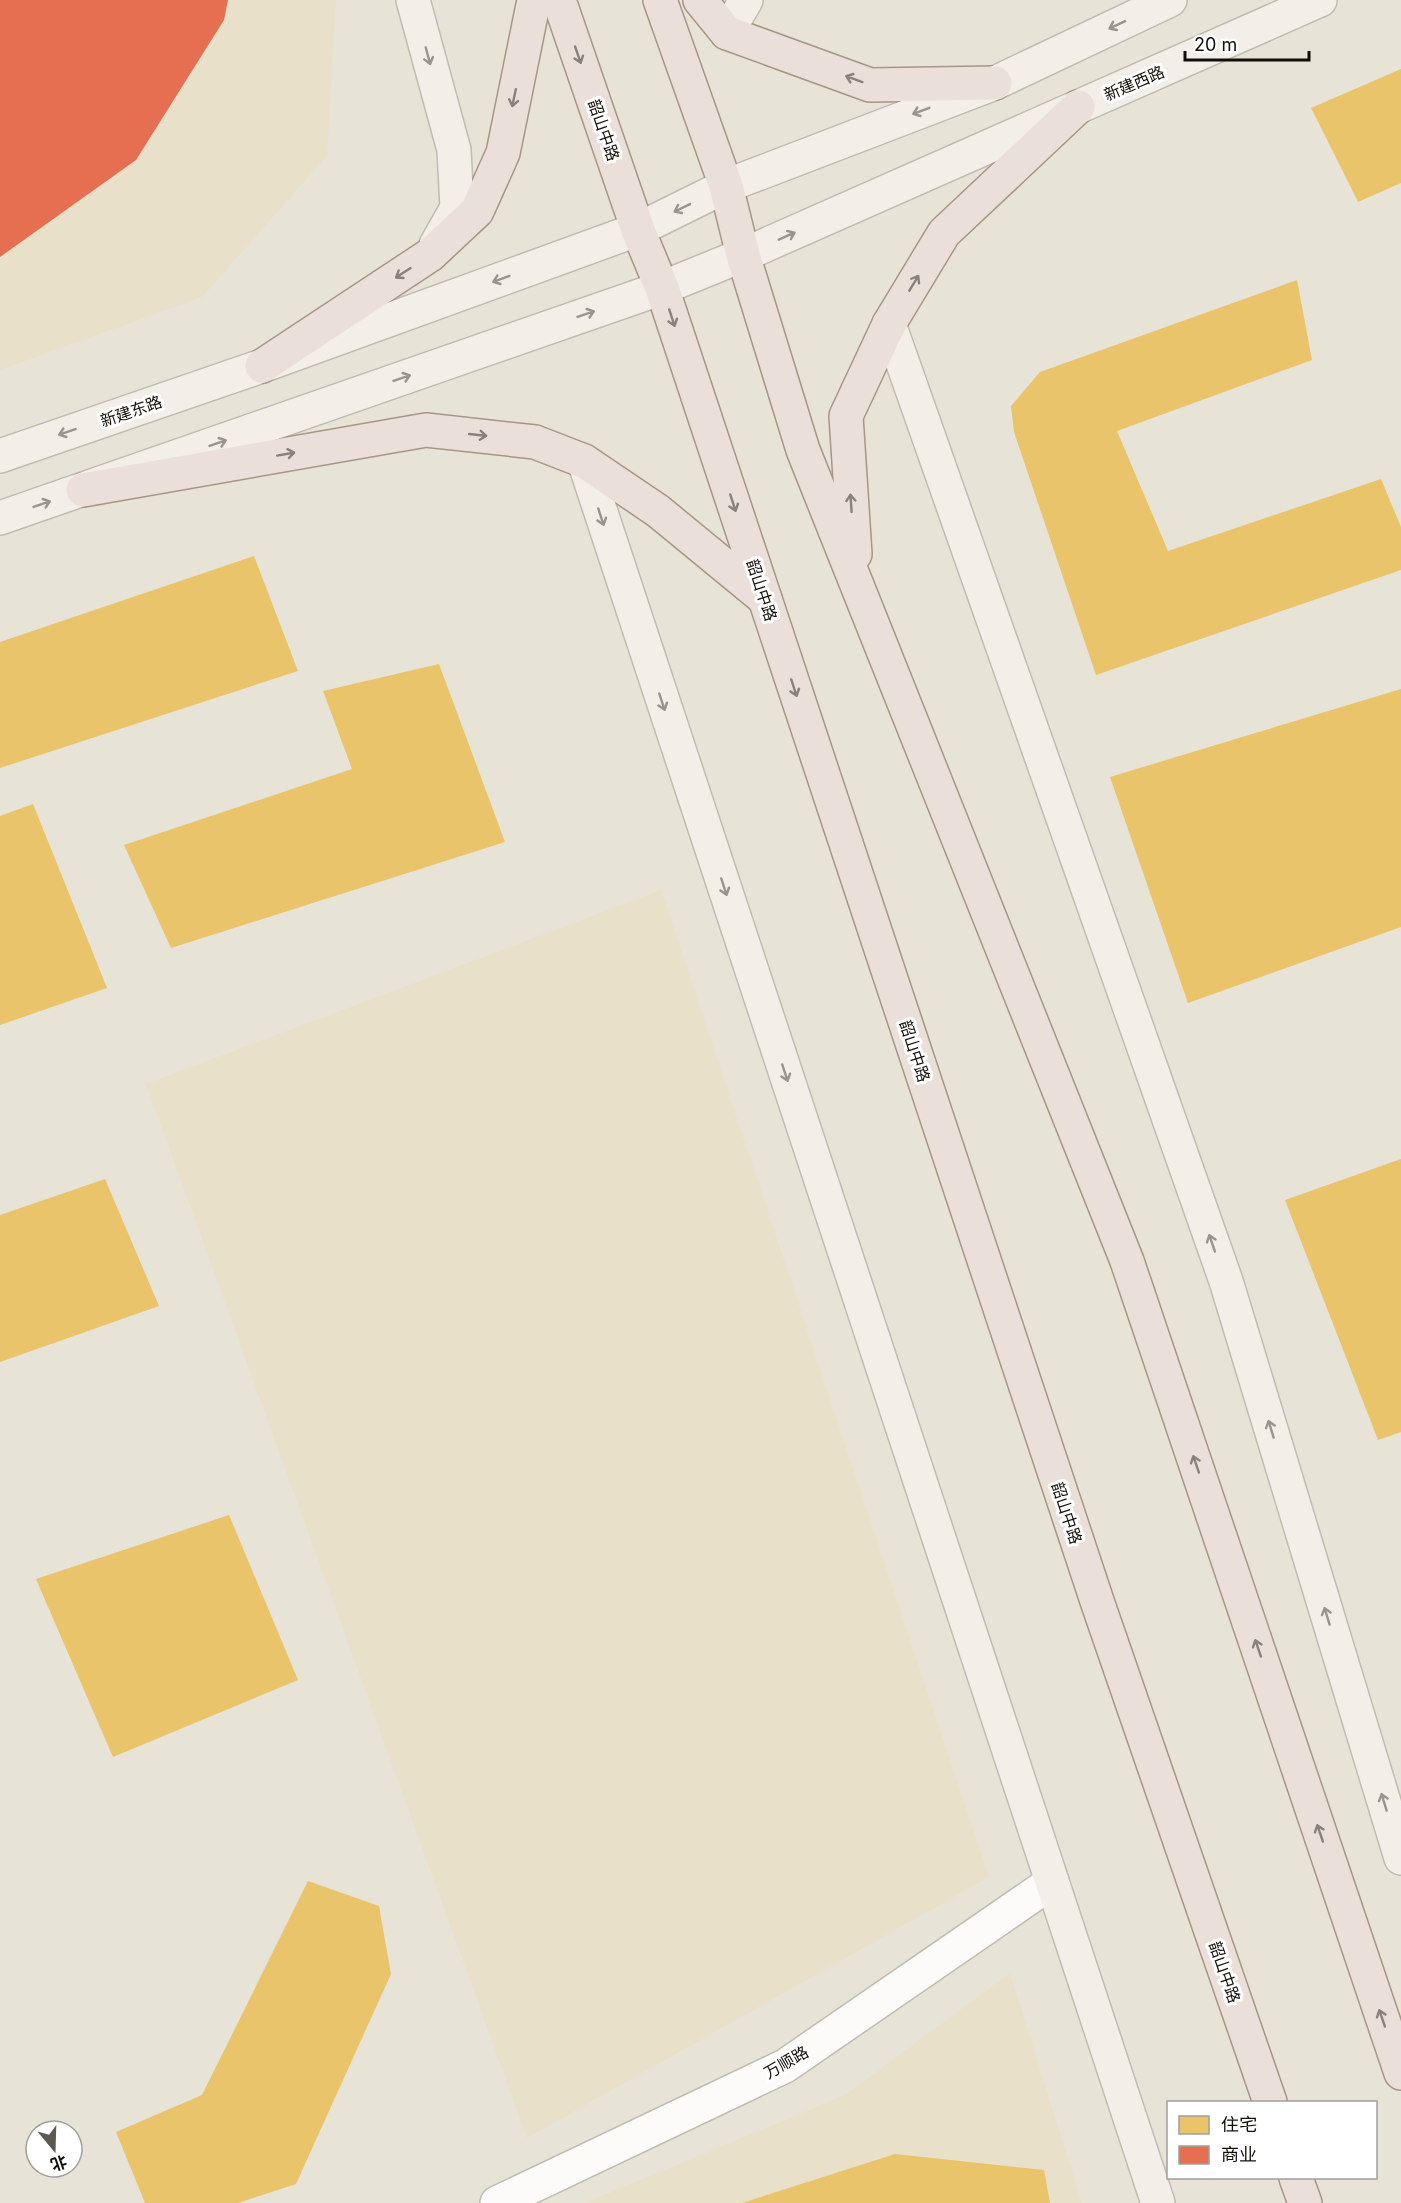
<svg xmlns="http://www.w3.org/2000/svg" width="1401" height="2203" font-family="Inter,'Noto Sans SC',sans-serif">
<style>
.built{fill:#e9e0ca}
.homes{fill:#e9c46a}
.shops{fill:#e76f51}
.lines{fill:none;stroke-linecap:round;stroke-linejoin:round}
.street-casing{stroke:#c0bcb3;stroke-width:36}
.secondary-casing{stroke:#c0bcb3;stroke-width:36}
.primary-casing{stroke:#a79684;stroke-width:36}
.street{stroke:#fcfbf9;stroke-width:33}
.secondary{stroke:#f3eee8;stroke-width:33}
.primary{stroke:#eae0d9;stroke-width:33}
.oneway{stroke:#99948e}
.oneway2{stroke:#88827a}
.labels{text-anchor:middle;stroke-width:6;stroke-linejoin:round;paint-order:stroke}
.street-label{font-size:16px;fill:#110e07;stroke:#fff}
</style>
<rect width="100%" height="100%" fill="#e8e3d7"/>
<g class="built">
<path d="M0,0H336L327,156L202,297L0,370Z"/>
<path d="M661,890L989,1877L527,2138L146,1084Z"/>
<path d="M1010,1973L1082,2203H585L845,2095Z"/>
</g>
<g class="homes">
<path d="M1401,69V183L1358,202L1311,108Z"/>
<path d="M1297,280L1312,360L1117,431L1168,551L1381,479L1401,527V570L1096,675L1014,432L1011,406L1040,372Z"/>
<path d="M254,556L298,671L0,768V642Z"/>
<path d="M439,664L505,842L171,948L124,845L352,769L323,691Z"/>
<path d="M1401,689V927L1188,1003L1110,777Z"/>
<path d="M33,804L107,988L0,1025V816Z"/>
<path d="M1401,1159V1432L1378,1440L1285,1200Z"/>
<path d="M105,1179L159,1306L0,1362V1215Z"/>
<path d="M229,1515L298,1680L113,1757L36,1579Z"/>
<path d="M308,1881L379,1906L391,1974L296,2184L238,2203H145L116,2132L202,2095Z"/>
<path d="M895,2154L1044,2170L1050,2203H742Z"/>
</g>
<path class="shops" d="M0,0H228L224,20L136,160L0,257Z"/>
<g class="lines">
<g class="street-casing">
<path id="street" d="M497,2203L785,2066L1052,1882"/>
</g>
<g class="secondary-casing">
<g id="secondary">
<path d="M413,0L454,150L457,208L436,245"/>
<path d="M727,33L746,0"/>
<path d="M889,324L1226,1281L1401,1858"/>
<path d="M0,456L262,366L639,229L726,186L995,83L1170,0"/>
<path d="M584,461L1158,2203"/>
<path d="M0,518L662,288L743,255L1320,0"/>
</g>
</g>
<g class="primary-casing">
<g id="primary">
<path d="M559,0L638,230L662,288L1097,1601L1270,2102"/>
<path d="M660,0L726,186L743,255L803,450L1127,1261L1401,2073"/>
<path d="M700,0L727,33L870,85L995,83"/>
<path d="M262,366L430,255L477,211L503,153L534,0"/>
<path d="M83,490L426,430L535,442L584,461L658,511L765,599"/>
<path d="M855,554L846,416L889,324L944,233L1078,107"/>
<path d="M1296,2178L1305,2203"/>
</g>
</g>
<use href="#street" class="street"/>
<use href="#secondary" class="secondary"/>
<use href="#primary" class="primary"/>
</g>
<defs><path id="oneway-shaft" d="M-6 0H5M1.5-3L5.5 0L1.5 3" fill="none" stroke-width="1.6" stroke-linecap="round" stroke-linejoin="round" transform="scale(1.5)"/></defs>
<g class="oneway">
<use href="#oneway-shaft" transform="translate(1117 25) rotate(155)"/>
<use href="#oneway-shaft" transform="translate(428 56) rotate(75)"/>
<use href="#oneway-shaft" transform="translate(921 111) rotate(159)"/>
<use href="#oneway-shaft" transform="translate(682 208) rotate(154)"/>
<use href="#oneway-shaft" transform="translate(787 236) rotate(-24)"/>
<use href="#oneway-shaft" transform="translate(501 279) rotate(160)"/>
<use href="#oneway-shaft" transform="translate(586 314) rotate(-19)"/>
<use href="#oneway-shaft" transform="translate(402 378) rotate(-19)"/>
<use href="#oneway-shaft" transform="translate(67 432) rotate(161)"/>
<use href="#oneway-shaft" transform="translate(218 443) rotate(-19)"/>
<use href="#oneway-shaft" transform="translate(42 504) rotate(-19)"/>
<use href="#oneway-shaft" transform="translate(601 517) rotate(72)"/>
<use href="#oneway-shaft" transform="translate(662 702) rotate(72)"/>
<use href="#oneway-shaft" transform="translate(724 887) rotate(72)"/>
<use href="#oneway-shaft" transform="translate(785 1073) rotate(72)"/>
<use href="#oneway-shaft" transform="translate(1212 1243) rotate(-109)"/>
<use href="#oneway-shaft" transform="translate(1271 1429) rotate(-107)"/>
<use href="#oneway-shaft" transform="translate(1327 1616) rotate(-107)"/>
<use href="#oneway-shaft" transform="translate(1384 1802) rotate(-107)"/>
</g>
<g class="oneway2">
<use href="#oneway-shaft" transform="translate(578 55) rotate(71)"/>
<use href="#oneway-shaft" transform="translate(854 79) rotate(-160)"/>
<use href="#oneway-shaft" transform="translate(514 98) rotate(102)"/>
<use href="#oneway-shaft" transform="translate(403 273) rotate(147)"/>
<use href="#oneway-shaft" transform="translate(914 283) rotate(-59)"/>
<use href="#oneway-shaft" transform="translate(672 318) rotate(72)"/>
<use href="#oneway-shaft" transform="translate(478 435) rotate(6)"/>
<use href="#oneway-shaft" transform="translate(286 454) rotate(-10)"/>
<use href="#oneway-shaft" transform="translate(733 503) rotate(72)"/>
<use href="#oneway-shaft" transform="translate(851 503) rotate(-94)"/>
<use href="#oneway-shaft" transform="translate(794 688) rotate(72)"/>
<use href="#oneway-shaft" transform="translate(1196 1464) rotate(-109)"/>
<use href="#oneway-shaft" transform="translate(1258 1648) rotate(-109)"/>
<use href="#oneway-shaft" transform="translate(1320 1833) rotate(-109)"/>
<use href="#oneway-shaft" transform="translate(1382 2018) rotate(-109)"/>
</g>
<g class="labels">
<g class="street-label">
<text transform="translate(1134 83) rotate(-23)" y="6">新建西路</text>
<text transform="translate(604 130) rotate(71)" y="6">韶山中路</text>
<text transform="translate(131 411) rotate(-19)" y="6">新建东路</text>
<text transform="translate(762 590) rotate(72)" y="6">韶山中路</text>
<text transform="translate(915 1051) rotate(72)" y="6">韶山中路</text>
<text transform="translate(1067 1513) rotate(72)" y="6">韶山中路</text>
<text transform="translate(1225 1972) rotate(71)" y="6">韶山中路</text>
<text transform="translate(786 2062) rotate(-30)" y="6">万顺路</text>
</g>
</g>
<rect x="1167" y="2101" width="210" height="78" fill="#ffffff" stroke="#a09f9c" stroke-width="1.5"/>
<rect x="1179" y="2116" width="30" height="18" fill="#e9c46a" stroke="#a09f9c" stroke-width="1.5"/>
<text x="1221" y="2131" font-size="18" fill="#110e07">住宅</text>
<rect x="1179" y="2146" width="30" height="18" fill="#e76f51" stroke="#a09f9c" stroke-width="1.5"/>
<text x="1221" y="2161" font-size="18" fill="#110e07">商业</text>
<g transform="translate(54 2149) rotate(161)"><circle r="28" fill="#ffffff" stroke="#a09f9c" stroke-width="1.5"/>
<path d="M0-4.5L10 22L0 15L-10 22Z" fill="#5c5950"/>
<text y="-9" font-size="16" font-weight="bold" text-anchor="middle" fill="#110e07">北</text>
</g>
<path d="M1185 51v9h124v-9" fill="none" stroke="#110e07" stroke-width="3"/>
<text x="1194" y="51" font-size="18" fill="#110e07" stroke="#ffffff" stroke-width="4.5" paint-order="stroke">20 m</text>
</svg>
